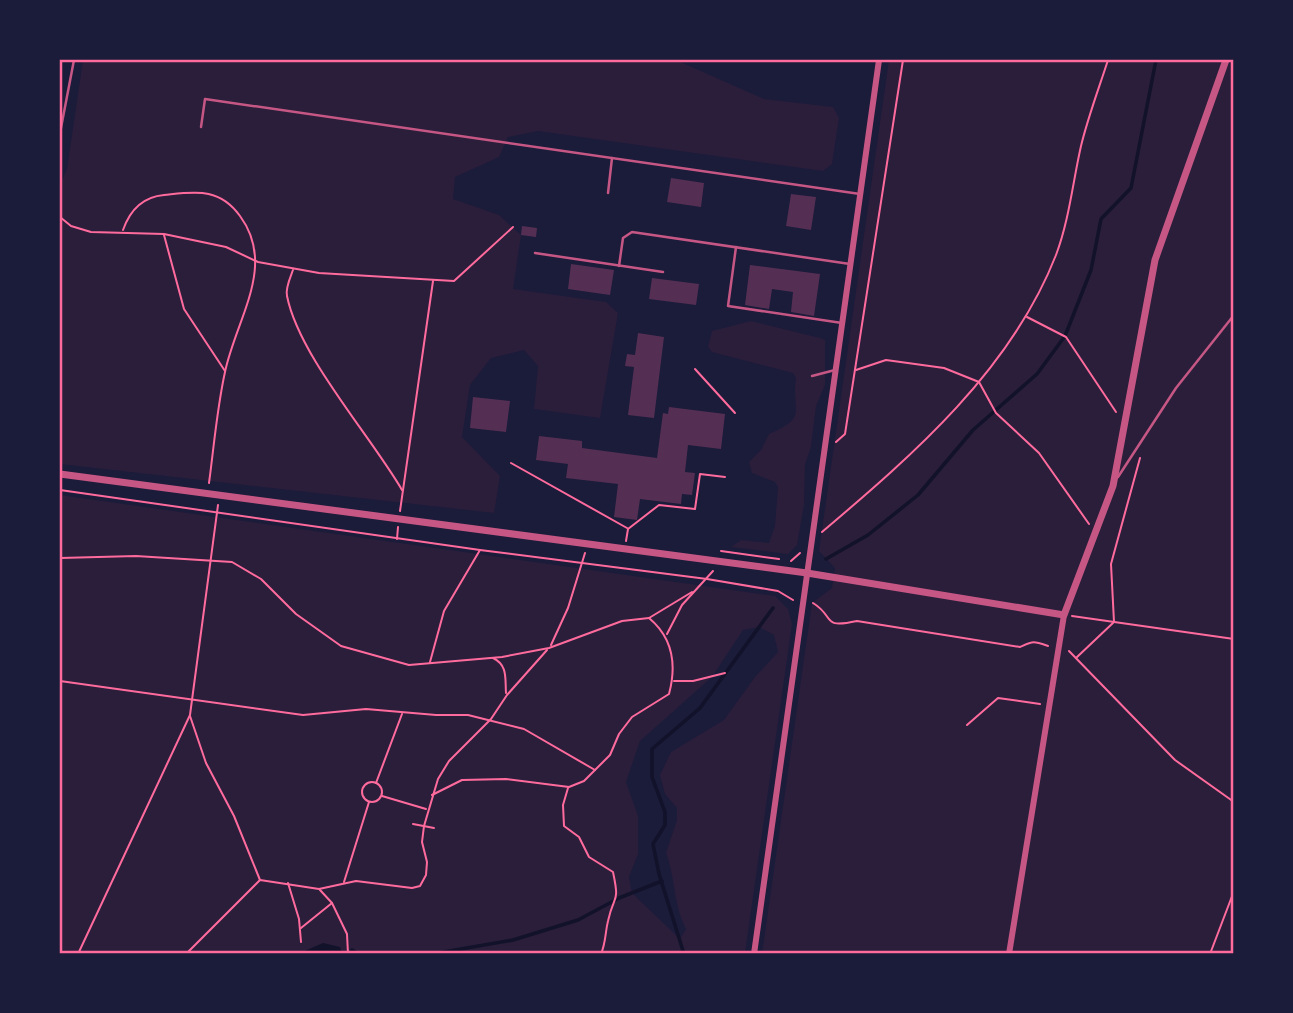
<svg xmlns="http://www.w3.org/2000/svg" width="1293" height="1013" font-family="'Golos Text',sans-serif">
<style>
.green{fill:#2a1e3b;fill-rule:evenodd}
.water{fill:#12122b}
.lines{fill:none;stroke-linecap:round;stroke-linejoin:round}
.stream{stroke:#12122b;stroke-width:3.5}
.building{fill:#542f53}
.path{stroke:#ff6b9d;stroke-width:2}
.service{stroke:#c65784;stroke-width:2.5}
.minor{stroke:#c65784;stroke-width:6}
.tertiary{stroke:#c65784;stroke-width:7}
.neatline{fill:none;stroke:#ff6b9d;stroke-width:2.5}
</style>
<rect width="100%" height="100%" fill="#1b1b3a"/>
<g class="green">
<path d="M83,60H676L764,99L833,107L839,118L832,164L823,171L538,131L508,137L499,157L455,177L453,199L499,215L521,235L513,289L606,302L618,313L600,418L534,409L538,366L524,350L491,358L470,385L462,437L500,476L494,513L60,464V185L67,169Z"/>
<path d="M889,60H1233V953L762,954L812,603L832,588L835,568L819,551Z"/>
<path d="M751,321L820,338L825,340V385L816,406L811,447L805,464L804,505L797,545L788,554L731,547L741,540L769,543L775,526L778,487L775,482L752,473L749,462L761,450L769,434C809,416 791,414 796,378L793,373L712,352L708,347L712,331Z"/>
<path d="M60,495L775,596L788,609L792,624L745,953L60,954ZM759,627L774,635L778,652L755,677L724,720L671,752L660,775L665,794L677,808V820L666,853C676,880 673,903 686,929L680,939L632,893L629,877L638,854V816L626,782L640,741L712,677L743,630Z"/>
</g>
<path class="water" d="M323,943L340,947L342,953H300Z"/>
<g class="lines">
<g class="stream">
<path d="M826,559L868,535L918,495L973,430L1037,374L1065,336L1091,270L1101,219L1131,188L1156,60"/>
<path d="M352,950L358,954"/>
<path d="M432,954L513,940L578,920L619,898L662,881"/>
<path d="M684,954L659,874L653,844L665,825V812L652,777V749L700,708L773,608"/>
</g>
</g>
<g class="building">
<path d="M671,178L704,183L701,207L667,202Z"/>
<path d="M791,194L816,197L811,230L786,226Z"/>
<path d="M522,226L537,228L536,237L521,235Z"/>
<path d="M571,264L614,270L610,295L568,289Z"/>
<path d="M750,265L820,274L814,316L791,312L793,292L772,289L769,309L745,305Z"/>
<path d="M652,278L699,284L696,305L649,299Z"/>
<path d="M638,333L664,337L654,418L628,415L634,367L625,366L627,354L635,355Z"/>
<path d="M473,397L510,401L506,432L470,428Z"/>
<path d="M669,407L725,414L721,449L688,445L685,472L695,473L692,495L682,494L681,504L640,499L637,520L614,517L618,484L566,478L568,464L536,460L539,436L582,441V448L657,458L663,413L668,414Z"/>
</g>
<g class="lines">
<g class="path">
<path d="M60,217L71,226L91,232L164,234L226,247L258,262L319,273L454,281L513,227"/>
<path d="M123,230C130,210 142,197 164,195C195,192 219,187 240,216C277,266 236,319 225,372C217,408 214,446 209,483"/>
<path d="M164,235L184,309L225,371"/>
<path d="M293,270C290,278 285,289 287,296C299,356 370,435 402,490"/>
<path d="M1027,317L1066,337L1116,412"/>
<path d="M695,369L735,413"/>
<path d="M856,370L886,360L944,368L979,382L996,413L1039,453L1089,524"/>
<path d="M836,442L845,434L903,60"/>
<path d="M511,463L627,528"/>
<path d="M60,490L480,550L707,579L778,591L793,600"/>
<path d="M400,511L433,281"/>
<path d="M822,532C914,454 1011,370 1056,255C1069,221 1073,181 1081,146C1088,117 1099,88 1108,60"/>
<path d="M397,539L398,527"/>
<path d="M626,541L628,529L659,505L695,509L700,474L725,477"/>
<path d="M721,551L779,559"/>
<path d="M60,558L136,556L232,562L261,579L296,614L341,646L409,665L502,657L549,648L622,621L649,618L692,592"/>
<path d="M791,561L800,553"/>
<path d="M813,603C836,617 820,629 857,621L1020,647C1034,641 1033,641 1048,646"/>
<path d="M1072,616L1234,639"/>
<path d="M667,634L682,605L713,571"/>
<path d="M551,645L568,608L585,553"/>
<path d="M1069,651L1175,760L1234,802"/>
<path d="M493,658C508,665 505,679 506,693"/>
<path d="M1076,658L1114,622L1111,564L1140,458"/>
<path d="M430,662L444,611L480,550"/>
<path d="M60,681L303,715L366,709L436,715H468L524,729L595,770"/>
<path d="M674,681H693L725,673"/>
<path d="M190,716L206,763L234,816L260,880"/>
<path d="M967,725L998,698L1040,704"/>
<circle cx="372" cy="792" r="10"/>
<path d="M376,783L402,714"/>
<path d="M568,788L563,805L564,826L579,837L589,857L613,872C620,905 614,893 608,921C605,933 606,942 601,954"/>
<path d="M432,795L462,780L506,779L569,787L584,781L610,755L619,734L632,717L669,694C677,664 673,638 649,618"/>
<path d="M382,796L426,809"/>
<path d="M413,824L434,828"/>
<path d="M344,882L369,802"/>
<path d="M288,883L299,919L301,942"/>
<path d="M332,903L347,934L348,954"/>
<path d="M301,928L332,903L320,890"/>
<path d="M78,954L190,715L218,505"/>
<path d="M186,954L260,880L319,889L356,881L412,888L420,886L426,875L427,862L422,842L424,826L438,779L449,761L491,719L507,695L547,650"/>
<path d="M1210,954L1234,891"/>
</g>
<g class="service">
<path d="M201,127L205,99L860,194"/>
<path d="M60,133L74,60"/>
<path d="M608,193L612,158"/>
<path d="M736,247L728,306L842,323"/>
<path d="M535,253L663,272"/>
<path d="M619,266L623,238L632,232L850,264"/>
<path d="M812,376L835,370"/>
<path d="M1118,477L1176,388L1234,315"/>
</g>
<g class="minor">
<path d="M754,954L879,60"/>
<path d="M1009,954L1064,615"/>
</g>
<path class="tertiary" d="M60,474L807,573L1064,615L1113,486L1155,260L1226,60"/>
</g>
<rect width="1293" height="1013" fill="none" stroke="#1b1b3a" stroke-width="122"/>
<rect x="61" y="61" width="1171" height="891" class="neatline"/>
</svg>
